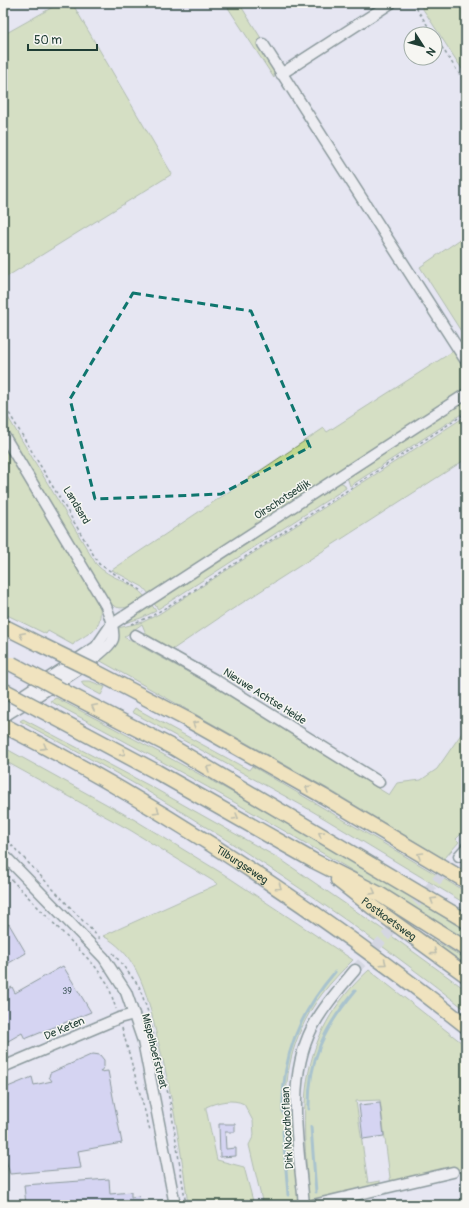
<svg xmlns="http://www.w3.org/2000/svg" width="469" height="1208" font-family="Pangolin,sans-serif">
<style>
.green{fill:#c1d78d;stroke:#708a60}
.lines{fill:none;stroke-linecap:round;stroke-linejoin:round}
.stream{stroke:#6099a2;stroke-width:3}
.building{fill:#c0bff1;stroke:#1f3d34}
.minor-tunnel{stroke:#bec4cc;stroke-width:10;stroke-dasharray:10 5;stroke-linecap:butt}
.minor-casing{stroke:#1f3d34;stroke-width:13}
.highway-casing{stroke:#1f3d34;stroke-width:17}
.path{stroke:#1f3d34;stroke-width:1.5;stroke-dasharray:3 3;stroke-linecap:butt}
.minor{stroke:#f6f6f2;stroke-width:10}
.highway{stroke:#fce080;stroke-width:14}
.highway-bridge-casing{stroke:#1f3d34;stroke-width:17;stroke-linecap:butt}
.highway-bridge{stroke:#fce080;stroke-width:14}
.oneway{stroke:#8e8e5a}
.marked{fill:none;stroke:#0f766e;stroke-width:3;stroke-dasharray:8 5;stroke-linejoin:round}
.labels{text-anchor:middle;stroke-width:3;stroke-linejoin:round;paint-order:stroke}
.number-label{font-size:9px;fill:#475e63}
.street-label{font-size:11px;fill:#1f3d34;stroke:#f6f6f2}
</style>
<rect width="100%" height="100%" fill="#e6e6f2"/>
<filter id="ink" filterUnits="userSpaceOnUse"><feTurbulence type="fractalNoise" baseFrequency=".025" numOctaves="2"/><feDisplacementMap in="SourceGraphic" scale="8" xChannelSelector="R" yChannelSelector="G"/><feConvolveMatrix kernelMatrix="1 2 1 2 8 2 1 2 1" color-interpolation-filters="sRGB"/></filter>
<g filter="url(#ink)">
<g class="green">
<path d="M60,3H72L172,174L3,279V35Z"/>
<path d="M225,3H239L269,51L275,65L274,78Z"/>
<path d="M419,3H466V75Z"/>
<path d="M465,236L466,239V339L420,267Z"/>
<path d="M455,350L466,367V390L150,595L143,587L112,570L324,428L327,432Z"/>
<path d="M466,399V411L350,486L347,477Z"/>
<path d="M3,409L96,564C109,579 133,581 145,597C134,604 122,614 110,603L3,424Z"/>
<path d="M466,416V459L228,612L172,650L147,636L142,624L124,637L213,686L389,795L397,783L421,780L437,769L466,727V829L456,839L459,842L444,859L328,789L99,660L103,658L118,633V628L143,622L159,614Z"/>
<path d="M3,442L100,606C102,628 94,630 77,641H76L73,645L48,631L46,634L3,613Z"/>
<path d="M339,482L344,484L346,488L158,609L153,602Z"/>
<path d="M151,604L156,611L141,618L118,625Z"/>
<path d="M83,681H90L105,687L101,695L84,686L81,682Z"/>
<path d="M56,698C196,770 333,847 466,931V940C330,855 191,776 50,701Z"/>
<path d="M135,708L249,770L252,766L466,892V904L312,811L132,712Z"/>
<path d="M23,719L150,786L280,859L382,929L466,990V1010C365,930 258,857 147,791C105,766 62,744 20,721Z"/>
<path d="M3,747L135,820L225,875L353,960C342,971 331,982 322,994C296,1028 283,1071 287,1113H290L299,1205H263L249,1145L254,1135L253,1121L244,1104C233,1098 217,1102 206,1107V1109L217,1160L244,1167L254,1205H188C181,1148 172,1092 157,1037C152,1015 147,991 136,970C128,955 117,943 103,936L218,884L130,830L3,760Z"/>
<path d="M420,932L466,959V967L419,934Z"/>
<path d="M369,970L466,1046V1172L461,1173L460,1169L391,1185L380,1100L356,1101L368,1183L380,1181V1188L312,1203L309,1201C302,1109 293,1039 369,970Z"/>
</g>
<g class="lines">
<g class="stream">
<path d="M309,1109C308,1060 324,1028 355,991"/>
<path d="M283,1113C281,1057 299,1014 335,972"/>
<path d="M311,1127L316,1192"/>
<path d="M283,1131L288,1195"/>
</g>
</g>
<g class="building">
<path d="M9,924L26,953L4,966L8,973L3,976V927Z"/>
<path d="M63,966L91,1012L25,1039L22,1033L3,1044V992L12,987L15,993Z"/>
<path d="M93,1054L100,1055L104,1060V1067L100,1072L108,1071L122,1143L78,1151L81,1168L10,1174L3,1150V1089L32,1077L34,1085L52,1081L49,1077L50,1073Z"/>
<path d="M380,1103L384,1136L363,1139L359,1105Z"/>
<path d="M219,1124H235V1132H225L226,1149L236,1148V1156L220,1157Z"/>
<path d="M109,1179L110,1194L131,1192V1197L139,1196L141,1205H26L24,1185Z"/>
</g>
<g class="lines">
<path class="minor-tunnel" d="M355,970L459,856"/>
<g class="minor-casing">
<g id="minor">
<path d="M263,44L466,361"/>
<path d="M281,74L391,3"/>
<path d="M3,434L106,606C109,614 115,631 113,639C108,656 22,704 3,717"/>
<path d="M135,635L217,681L379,782"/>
<path d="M3,708L96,647L111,625L466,394"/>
<path d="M3,854L104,958L126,992L143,1041L175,1205"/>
<path d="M459,856L466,848"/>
<path d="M3,1067L119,1018L134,1014"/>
<path d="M304,1205C299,1147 285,1082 312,1028C323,1007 340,988 355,970"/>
<path d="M313,1205L453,1172"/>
</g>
</g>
<g class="highway-casing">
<g id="highway">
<path d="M3,626L41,645"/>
<path d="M96,672L190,721L323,796L466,881"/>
<path d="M65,692L174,748L466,921"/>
<path d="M39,709L157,772L314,861L379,894L466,949"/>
<path id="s1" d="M3,725C168,809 321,912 466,1026"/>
<path id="s2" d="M338,880L371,906L466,975"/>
</g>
</g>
<g class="path">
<path d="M413,3L433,34"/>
<path d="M435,37L466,84"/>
<path d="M3,403L99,564L144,592"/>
<path d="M131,624L150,617L188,594L466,413"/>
<path d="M3,836L101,940"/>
<path d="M3,871L94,965L108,984L116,1009"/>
<path d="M113,953L139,986L148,1012L170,1102L186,1205"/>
<path d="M122,1028L150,1130"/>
</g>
<use href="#minor" class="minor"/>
<use href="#highway" class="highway"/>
<g class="highway-bridge-casing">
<g id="highway-bridge">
<path d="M41,645L96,672"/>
<path d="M12,664L65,692"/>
<path d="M3,690L39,709"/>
</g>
</g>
<use href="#highway-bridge" class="highway-bridge"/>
</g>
<defs><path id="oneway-chevron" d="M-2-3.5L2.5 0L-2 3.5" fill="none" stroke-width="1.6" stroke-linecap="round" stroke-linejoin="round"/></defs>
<g class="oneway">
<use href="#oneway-chevron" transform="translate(22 635) rotate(-153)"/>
<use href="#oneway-chevron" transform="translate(94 707) rotate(-153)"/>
<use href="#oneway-chevron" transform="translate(195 724) rotate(-151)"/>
<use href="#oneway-chevron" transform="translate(44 747) rotate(29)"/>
<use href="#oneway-chevron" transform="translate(123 753) rotate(28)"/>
<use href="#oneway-chevron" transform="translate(209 768) rotate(-150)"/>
<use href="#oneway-chevron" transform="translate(308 788) rotate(-150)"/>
<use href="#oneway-chevron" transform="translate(157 811) rotate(32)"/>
<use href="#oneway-chevron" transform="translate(236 817) rotate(30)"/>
<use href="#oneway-chevron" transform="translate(321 834) rotate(-149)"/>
<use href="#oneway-chevron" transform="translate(420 855) rotate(-149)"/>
<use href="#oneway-chevron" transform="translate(279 887) rotate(35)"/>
<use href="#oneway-chevron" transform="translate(373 892) rotate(28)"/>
<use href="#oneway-chevron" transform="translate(433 900) rotate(-148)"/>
<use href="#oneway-chevron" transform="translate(434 952) rotate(36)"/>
<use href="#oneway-chevron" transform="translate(384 963) rotate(37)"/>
</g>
</g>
<path d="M0 0H469V1208H0ZM133,293L251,311L310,447L221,494L95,499L70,399Z" fill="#e6e6f2" fill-opacity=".55" fill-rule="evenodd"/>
<path class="marked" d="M133,293L251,311L310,447L221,494L95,499L70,399Z"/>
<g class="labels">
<g class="number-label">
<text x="67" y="994">39</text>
</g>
<g class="street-label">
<text transform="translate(282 499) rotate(-33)" y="4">Oirschotsedijk</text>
<text transform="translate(77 505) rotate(59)" y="4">Landsard</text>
<text transform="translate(265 696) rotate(32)" y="4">Nieuwe Achtse Heide</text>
<text dy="4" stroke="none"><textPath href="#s1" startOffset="277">Tilburgseweg</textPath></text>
<text dy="4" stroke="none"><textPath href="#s2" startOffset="64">Postkoetsweg</textPath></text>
<text transform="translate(64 1028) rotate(-23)" y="4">De Keten</text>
<text transform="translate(155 1051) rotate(76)" y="4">Mispelhoefstraat</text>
<text transform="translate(287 1128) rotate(-93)" y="4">Dirk Noordhoflaan</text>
</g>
</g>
<rect width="469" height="1208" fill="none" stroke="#f6f6f2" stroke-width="16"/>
<rect x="8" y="8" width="453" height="1192" fill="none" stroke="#1f3d34" stroke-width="1.5" filter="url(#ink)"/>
<g transform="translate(423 46) rotate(126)"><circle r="19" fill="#f6f6f2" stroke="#a0aca6"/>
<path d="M0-3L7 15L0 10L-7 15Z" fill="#1f3d34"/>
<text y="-6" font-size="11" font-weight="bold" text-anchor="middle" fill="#1f3d34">N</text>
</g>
<path d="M28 44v6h69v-6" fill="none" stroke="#1f3d34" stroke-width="2"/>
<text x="34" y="44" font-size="12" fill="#1f3d34" stroke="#f6f6f2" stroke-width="3" paint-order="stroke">50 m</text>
</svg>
